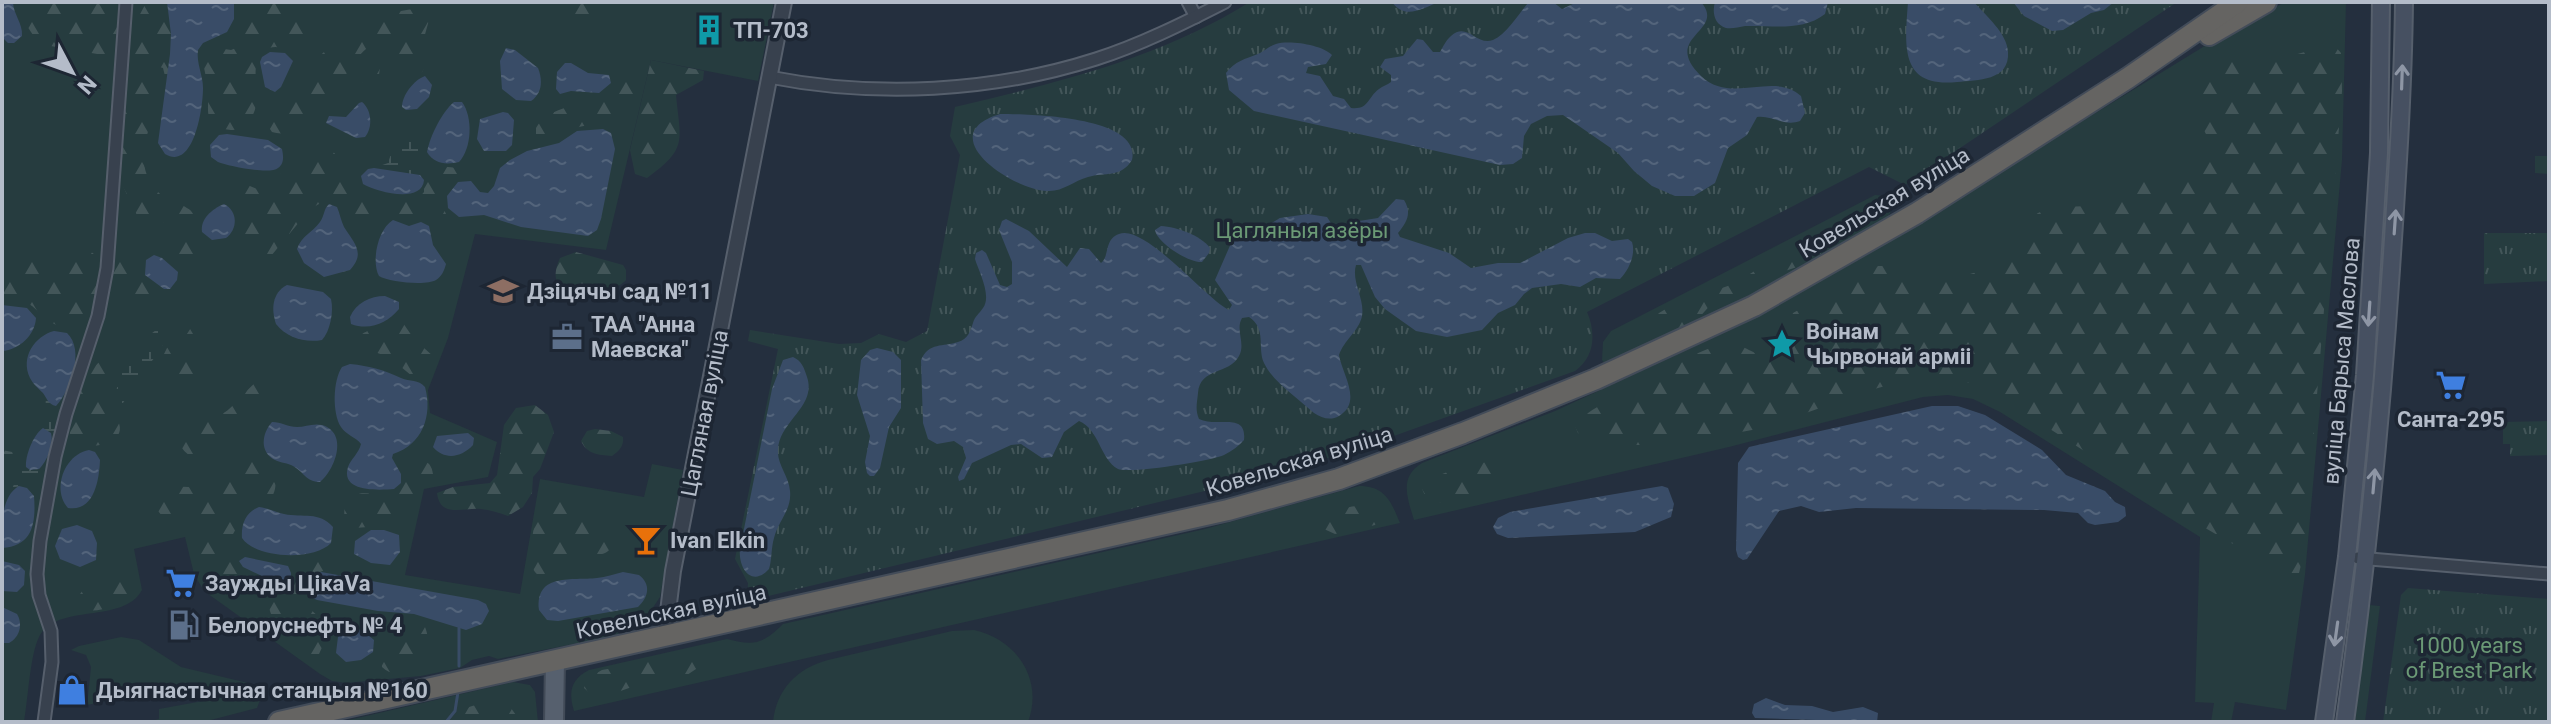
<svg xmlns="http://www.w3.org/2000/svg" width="2551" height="724" font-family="Roboto,sans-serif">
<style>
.grass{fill:#263c3f}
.forest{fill:url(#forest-firs)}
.wetland{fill:url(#wetland-marsh)}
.park{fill:url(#park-tufts)}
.water{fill:url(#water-ripples)}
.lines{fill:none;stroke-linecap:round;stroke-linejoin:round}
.stream{stroke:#394c67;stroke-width:3}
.minor-casing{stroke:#565f6c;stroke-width:15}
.tertiary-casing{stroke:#565f6c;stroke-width:18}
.secondary-casing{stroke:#565f6c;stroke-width:20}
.primary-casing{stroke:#414a57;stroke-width:22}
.trunk-casing{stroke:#434c59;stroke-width:24}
.minor{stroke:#38414e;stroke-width:11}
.tertiary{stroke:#38414e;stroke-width:14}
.secondary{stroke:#465061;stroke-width:16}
.primary{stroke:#56606e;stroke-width:18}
.trunk{stroke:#656462;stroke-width:20}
.oneway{stroke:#8e96a5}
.labels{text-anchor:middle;stroke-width:7;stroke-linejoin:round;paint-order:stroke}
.poi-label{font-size:22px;font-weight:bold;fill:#b4bcc9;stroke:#1d2633;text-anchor:start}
.street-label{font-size:22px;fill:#b4bcc9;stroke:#1d2633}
.park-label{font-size:22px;fill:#6b9a76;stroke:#1d2633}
</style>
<defs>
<pattern id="forest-firs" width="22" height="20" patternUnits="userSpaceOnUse" patternTransform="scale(2)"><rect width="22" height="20" fill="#263c3f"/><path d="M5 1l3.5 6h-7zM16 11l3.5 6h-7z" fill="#435659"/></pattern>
<pattern id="wetland-marsh" width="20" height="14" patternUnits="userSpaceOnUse" patternTransform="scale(2)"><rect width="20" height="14" fill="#263c3f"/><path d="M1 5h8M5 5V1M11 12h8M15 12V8" fill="none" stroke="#435659"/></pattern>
<pattern id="park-tufts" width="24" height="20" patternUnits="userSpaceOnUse" patternTransform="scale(2)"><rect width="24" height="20" fill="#263c3f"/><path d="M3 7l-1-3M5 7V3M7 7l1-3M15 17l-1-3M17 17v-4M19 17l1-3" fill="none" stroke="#435659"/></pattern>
<pattern id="water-ripples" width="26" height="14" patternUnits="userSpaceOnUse" patternTransform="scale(2)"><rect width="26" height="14" fill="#394c67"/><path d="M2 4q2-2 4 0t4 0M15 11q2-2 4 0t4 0" fill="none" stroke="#53647b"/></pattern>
</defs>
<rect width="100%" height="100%" fill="#242f3e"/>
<g class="grass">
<path d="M2,2H774L758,81L651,60L606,250L475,234L448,338L428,390L430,413L497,442L488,477L424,489L405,575L520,594L540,479L644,497L652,464L683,470L660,597L644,621L613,636L498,659L489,656L472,660L460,668L421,676L346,683L332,681L320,674L204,591L194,574L185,537L134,549L142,590C123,625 57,602 39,637C30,655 28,700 24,722H2Z"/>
<path d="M2285,2H2346L2342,160L2305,575L2286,710L2235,702L2231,722H2211L2214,703L2195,702L2200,537L2000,412L1973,399L1948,395L1923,397L1729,447L1414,520C1407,497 1399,477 1422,463L1555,411L1743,324L1921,220L2203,47Z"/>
<path d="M1875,195L1885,196C1894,203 1893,211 1886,219L1775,287L1605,364L1602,360L1603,342L1611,331Z"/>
<path d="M1359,486C1385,486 1391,501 1400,523L574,711C568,692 571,679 589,670L727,639C754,646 763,644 783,624L1205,529Z"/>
<path d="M2369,605L2380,606L2365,722H2353Z"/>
<path d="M974,630C1016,639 1044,679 1028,722H773C776,690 797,668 828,660L952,631Z"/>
<path d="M121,637L139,640L181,667L248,683L152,699L140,694L87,705L91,667L86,655L71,650L79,646Z"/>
<path d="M513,682L530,685L535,692L538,722H340Z"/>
<path d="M247,693L255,694L260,700L257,708L203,722H147L159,719V709Z"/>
</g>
<g class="forest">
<path d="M21,2H121L114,50L103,55L39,44L27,26Z"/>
<path d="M147,2H167L171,34L167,84L163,68L137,60C125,42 137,18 147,2Z"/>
<path d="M242,2H291L306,41L300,51C284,53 280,41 262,51C247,72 265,97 251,118C247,125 239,131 231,130C200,128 210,108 208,88C207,78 203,68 203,57L212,47L231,50L241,46L245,34Z"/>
<path d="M561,2H601L594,18L580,25L569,22L559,11Z"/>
<path d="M415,9L423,10L429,20L424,38L428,59L422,72L406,77C391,66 391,42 366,49C336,74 326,145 272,132L268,126C268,107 278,103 290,92C299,83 304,72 313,63C338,36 378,12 415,9Z"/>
<path d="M2333,44L2341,53L2342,91L2304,553L2299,573H2280L2253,551L2231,543L2195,522L1997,395C1921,349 1828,413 1752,430C1734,434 1715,434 1697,438C1656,446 1617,450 1578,433L1575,426C1583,413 1611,397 1626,399C1632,399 1639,401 1645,403C1655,375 1699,346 1729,344C1750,343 1773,375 1791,349C1797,341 1788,325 1793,313L1878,266H1891L1913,274L1941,278L1963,276L1984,270L2013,255L2021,244L2030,219L2038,213L2052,207L2095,206L2147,180L2192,175L2205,167L2212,156V145L2195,114L2196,100L2206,80L2234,60L2250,57H2287Z"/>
<path d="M366,55L377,59L380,67L378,83L372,87L363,83L360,59Z"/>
<path d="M651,60L704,71L703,80L676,95C680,140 689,148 647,178L635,174L630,150Z"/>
<path d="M627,72L635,76C637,94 633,121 612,125C601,127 590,124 579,127C568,130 561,138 549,141L536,137V128C549,106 583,105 605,95C615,90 616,77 627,72Z"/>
<path d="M139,76L147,77L157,89C156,126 127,159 158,192C169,203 186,203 195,215L194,256L193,261L186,266L181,264L174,254L180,226L178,221L171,217L155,228H144C141,224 124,189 122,183C117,166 120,105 126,88C128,81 133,79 139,76Z"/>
<path d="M317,145C343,150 337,163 346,182L375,195L419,198L424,192V172L428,165L458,168L460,177L443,192L440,201L446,214L467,224L466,229L452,240L443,242L437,237L435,224L428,219L406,220L392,216L360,224L351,218L341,200L328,199L310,209L266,262L248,260C238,245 245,235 241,220C239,208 228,200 230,188L241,182C275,198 271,191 287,162L304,157Z"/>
<path d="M1876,207L1878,216L1856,234L1803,265L1782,272L1762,288L1754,292L1723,296L1715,300L1695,322L1658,337L1648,334L1647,326L1659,313L1669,307L1736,283L1787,250L1839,230L1869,208Z"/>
<path d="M120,245L127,249L133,270L155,287L154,293L146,300L131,296L115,298L109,294L114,248Z"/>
<path d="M76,248L93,253C101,267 98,280 95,296C91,323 72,338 46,319C39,313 35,307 27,303C19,299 11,299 2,299V272C25,248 26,262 51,260C61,259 67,252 76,248Z"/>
<path d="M576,252L623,265L626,270V280C611,297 537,307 560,258Z"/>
<path d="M204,317C227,331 200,345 191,358V364L198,378C194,389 182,392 172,389L161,377V360L167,348L185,337L196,320Z"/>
<path d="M394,322L403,323L414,339L434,357L433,370L428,375L412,376L389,357L360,347L357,339C364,329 382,327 394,322Z"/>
<path d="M104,359H110L117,367C118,380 109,386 107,398C105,409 114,412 118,421C129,444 90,449 76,445L70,438V432C77,409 81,371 104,359Z"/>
<path d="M260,379L267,380C269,399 253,417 238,426C231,431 222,432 215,437C208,444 204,458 192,456C181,453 175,434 170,426L174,417C187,411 198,422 211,419C233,413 243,391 260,379Z"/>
<path d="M535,405L548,415L554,432L540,469L533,477L532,493L523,507L508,516C500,513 490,510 481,509C464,507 440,519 437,493L453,487L490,483L497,475L504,425L516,408Z"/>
<path d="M595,429L611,431L623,437C624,446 619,451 612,456C598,455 587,454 581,441L587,431Z"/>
<path d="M2,450L12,452L17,464L11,477L2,485Z"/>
<path d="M251,454C273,460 285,488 266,503L247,497L238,500V525L227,545V551L237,566L239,574L231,583C205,581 198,580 194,551L200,540L214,537C216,502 181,519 163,517L158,511C158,474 187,491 205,487L224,471Z"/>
<path d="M1496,461L1502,464L1504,476C1493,494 1426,519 1422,487C1431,473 1479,462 1496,461Z"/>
<path d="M414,462H426L431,465L433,474L418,488L411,505L393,525L355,528L346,522C344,515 343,510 347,504C358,483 378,500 394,494C406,489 405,471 414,462Z"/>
<path d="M548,493C564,495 564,511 576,518C587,526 621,523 613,543C612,548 609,551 605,553C597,557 588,552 580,555L566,573L552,579C545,578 539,577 535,572C525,559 536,503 548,493Z"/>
<path d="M1374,505L1383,514L1375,525L1335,534L1324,529L1322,524C1330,507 1357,505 1374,505Z"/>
<path d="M331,552L337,558V563C318,578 295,570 307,606L325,623L329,632L319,654L307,659L283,640V633L292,629L294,622L284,595L293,582L301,563L322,553Z"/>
<path d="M118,569L129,570L134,577L129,597C117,606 95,615 80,608L78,597L85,587Z"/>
<path d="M270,596C283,600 287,611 290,623L288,629L282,628L273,620L267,602Z"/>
<path d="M401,618L421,621C443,647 404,689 382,667L381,658L391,643L392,625Z"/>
<path d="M692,654L699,656V667L681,679L629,688L612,694L592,695L584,688L588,678L602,670Z"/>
<path d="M489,701L508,704L521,722H462L463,713L469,707Z"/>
</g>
<g class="wetland">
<path d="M404,133L413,135L417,140L424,180L422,177L374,168L388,163L396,139Z"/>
<path d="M158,329L165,333C165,351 147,365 137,379C132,387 129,395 123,403H116C113,379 137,341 158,329Z"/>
<path d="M46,397L53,406L61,401L60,419L53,438L51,433L37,432L45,414Z"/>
<path d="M26,458V467L30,470L39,469L43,465L34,496L23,486L15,487L11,491Z"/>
</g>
<g class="park">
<path d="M1250,2H2177L1905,185L1869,167L1587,312C1596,333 1595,357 1575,371L1377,442L1288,471L747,601L748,583L735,559L778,349L748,341L750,330L839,344L861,343L879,334L906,342L927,331L960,155L950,136L955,107C1059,82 1158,59 1250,2Z"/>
<path d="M2535,156H2549V174L2535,173Z"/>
<path d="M2484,233H2549V281L2484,284Z"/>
<path d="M2549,421V455L2510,456V444H2503V422Z"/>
<path d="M2408,588L2549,599V722H2383L2401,595Z"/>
</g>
<g class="water">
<path d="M2,2H13C13,14 23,23 22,36L14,43H8L2,37Z"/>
<path d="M167,2H234V19L227,32L203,43L198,50C196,63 203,75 203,88C203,108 194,171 165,154L158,143L170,54L171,34Z"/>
<path d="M1392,2H1439C1421,9 1405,20 1392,2Z"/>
<path d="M1529,2H1553L1562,9L1577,2H1701C1727,32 1660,36 1701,76C1731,105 1774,71 1801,96L1805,113L1800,121C1784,127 1773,115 1757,117L1747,135L1728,148L1715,183L1694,196H1675L1652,186L1634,171L1618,153L1563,115L1547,116L1531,124L1524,136L1522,158L1513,164L1500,165L1254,111L1229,90L1226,73C1235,61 1245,59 1258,54C1265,51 1269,46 1276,44C1290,40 1322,45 1332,55L1326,64L1308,67L1306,73L1320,76L1333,96L1344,99L1351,108C1369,110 1367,98 1379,89C1383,86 1387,85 1391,82V75L1380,67L1385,59L1403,56L1417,39L1423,40L1433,52H1440C1443,47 1446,40 1451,36C1467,21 1476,46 1493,40C1507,34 1519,13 1529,2Z"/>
<path d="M1715,2H1828L1825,14C1802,32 1772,25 1745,26C1739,27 1732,29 1726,28C1714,24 1712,12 1715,2Z"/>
<path d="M1908,2H1974C1986,16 2007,33 2008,52C2010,81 1977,80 1957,82C1899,88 1905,45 1908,2Z"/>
<path d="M2013,2H2114L2104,10L2091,13L2063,30L2052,31L2024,16Z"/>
<path d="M506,48L515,50L538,68C543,81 542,93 531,101L516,100L502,89L500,61Z"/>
<path d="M270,52L285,53L293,61L281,87L275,92L265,87L260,62L262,57Z"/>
<path d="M565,63H571L588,73L609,75L611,83L599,93L571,91L560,94L556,89L557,72Z"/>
<path d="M425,76L432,85L429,97L417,109L406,110L402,107C402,95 414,80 425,76Z"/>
<path d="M362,102C372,110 373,128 365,137L356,138L326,123L329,116L346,117L359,103Z"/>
<path d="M454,102H462C473,117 472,148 459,162C446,165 434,164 427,152C430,136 442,112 454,102Z"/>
<path d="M503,112L508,113L514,120L512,145L506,151H484L477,139L480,119Z"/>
<path d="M1000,114C1029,114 1142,116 1132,160C1121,178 1105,172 1088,177C1073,181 1063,192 1047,191C1013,190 930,135 1000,114Z"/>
<path d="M603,129L611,133L615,149L601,219L597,230L588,236L521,227L484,215L459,217L448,208L447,196L458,182L471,181L480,192L488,193L494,186L500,168L510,160L527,151L559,143L577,131Z"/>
<path d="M227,134L268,140L282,149C283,155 285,163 278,168C270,175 228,166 218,162L211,157L210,145L219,135Z"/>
<path d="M374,168L420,175L424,180C422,204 377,192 363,184L361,176L368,169Z"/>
<path d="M1396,199L1404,200C1412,213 1407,222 1398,233L1400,237L1449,253L1471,268L1498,263H1520L1568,238L1585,233H1595L1612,241L1628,239L1632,242C1636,254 1629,270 1620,279L1596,278L1580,287L1561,284L1532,288L1524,294L1515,305L1498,313L1482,330L1447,337L1416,331L1385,309L1375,297L1361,265H1356C1351,281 1365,299 1362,316C1359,331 1344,340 1339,355C1342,374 1363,402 1339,416C1330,421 1322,418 1314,413C1298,398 1273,382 1264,363C1257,347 1267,329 1249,317L1242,318C1235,330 1246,343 1239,356C1229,375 1200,367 1198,393C1197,403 1195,410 1199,419C1217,428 1247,411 1244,440C1239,446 1232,451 1224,455C1212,461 1128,474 1118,469C1100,459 1099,429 1079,421L1064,432L1052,457L1042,458L1021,444L1011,445L972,463L964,479L959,481L958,477L966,458L963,447L954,441L937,444L928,439L923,423L921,360C929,342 943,347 958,342C968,339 970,332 973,323C975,316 979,314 983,308C992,296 979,272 975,259L976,253L982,250L986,253L1000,285L1007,287L1012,284V262L999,230L1002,221L1006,219L1029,231L1067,267L1080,248L1089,249L1101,263C1110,256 1104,239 1119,234C1144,223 1206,299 1229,310L1232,305L1215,280L1232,241L1258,231L1280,218L1308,214L1327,217L1338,234L1351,239L1357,233L1359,221L1378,218Z"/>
<path d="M224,204C238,211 238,229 226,238L212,240L202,232C200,219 212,209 224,204Z"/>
<path d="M329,204L337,207C340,214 341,221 344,227C354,243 366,253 350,270L324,277L304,263L297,249C302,235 312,233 320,222C325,215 323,210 329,204Z"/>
<path d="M393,220L409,226L421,222L429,226L433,245L446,264C444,271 442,276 436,280C426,286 389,282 379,276C371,261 378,229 393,220Z"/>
<path d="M1161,226C1177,227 1200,235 1210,248L1209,253L1202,262C1189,263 1157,243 1155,230Z"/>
<path d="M154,255L162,258L178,272L177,280L170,289H164L145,275L146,260Z"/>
<path d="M287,285L323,292L331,299C334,312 330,331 322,340C305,343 287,338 276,324C271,309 272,293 287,285Z"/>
<path d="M385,296L399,302V309C387,323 370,331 351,324L350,317C356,303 370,296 385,296Z"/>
<path d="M2,305L27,308L36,318C35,335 19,350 2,351Z"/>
<path d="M54,331L67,333C85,350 71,390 56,406C48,404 48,400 43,393C38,388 33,384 30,378C20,357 35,336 54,331Z"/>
<path d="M877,348L893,352L901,360V408L889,427L880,468L874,476H870L867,473L865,462L870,436L857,395L861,360L870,350Z"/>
<path d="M793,357C802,361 804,368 807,377C817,407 779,421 778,450C777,465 789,476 790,491C792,510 778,521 774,538C771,548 772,559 769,569C752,588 738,568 740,549L772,389L783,360Z"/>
<path d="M350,364C370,366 384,370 401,378C410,382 418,379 425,387C433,416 422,445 393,454L392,458L401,474V483L394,489C380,490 340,493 348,467C351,459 359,453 361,444C356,437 346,435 341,427C332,413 333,380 342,367Z"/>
<path d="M1932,406H1958L1985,415L2042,450L2066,475L2105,491L2115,502L2125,507L2126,516L2118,522L2095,525L2088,523L2078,513L2044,510L1856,508L1819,512L1801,506L1779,511L1747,559L1743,560L1738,557L1736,550L1738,463L1749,447Z"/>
<path d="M272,422C281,422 288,427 297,427C305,427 313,423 322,425C349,433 335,470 320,482C306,482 304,472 293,466C288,463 281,463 275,460C259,452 262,433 272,422Z"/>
<path d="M43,428L51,433C54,445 47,461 39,469L30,470L26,467C25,456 33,435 43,428Z"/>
<path d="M468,433L474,438L473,445C462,457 445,461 433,447L437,436Z"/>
<path d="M89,450L95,452L100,460C99,481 94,512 68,508C51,489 65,454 89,450Z"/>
<path d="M19,486L27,488L34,496C36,523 33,546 2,548C2,527 0,497 19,486Z"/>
<path d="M1662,486L1668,488L1674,504L1671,517L1635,532L1508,538L1497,534L1493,527L1498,518L1510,512Z"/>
<path d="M259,507C268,508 275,512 284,514C303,518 319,511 333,527L331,543C314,561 256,559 242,538C241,524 246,512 259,507Z"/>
<path d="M77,525L92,531L97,543L96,560L80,567L60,559L55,546L62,529Z"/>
<path d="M371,530H384L399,535L400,552L390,565L371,563L354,554L355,541Z"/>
<path d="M245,557L288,566L291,573V581L284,585L279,584L243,567L239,561Z"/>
<path d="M2,561L19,565L25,571L24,585L17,592L2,591Z"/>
<path d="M321,572L478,600L486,604L489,611L482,624L466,630L414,614L378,611L317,600L311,597L307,588L310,578Z"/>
<path d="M623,572L639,575C651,584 649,597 638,607L558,621L547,620L539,610C535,572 573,581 597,578C606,577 614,574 623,572Z"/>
<path d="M2,607L17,614C23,624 20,637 9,643H2Z"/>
<path d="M350,628L362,630L374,640L373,652L361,660L346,662L336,653L338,637Z"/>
<path d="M1766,698L1785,705L1812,706L1833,712L1863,707L1878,713L1877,722L1755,718L1752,713L1754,704Z"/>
</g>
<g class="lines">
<g class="stream">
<path d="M459,666V628"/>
<path d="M446,722L455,711L458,692"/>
</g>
<g class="minor-casing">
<g id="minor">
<path d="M1188,2L1196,17"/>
<path d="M769,77C876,98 993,92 1096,59C1140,45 1184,23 1225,2"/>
<path d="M2358,558L2549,574"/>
<path d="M44,722L52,662L51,631L39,595L37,574L40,541L55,457L66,414L98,316L107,268L126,2"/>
</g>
</g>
<g class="tertiary-casing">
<path id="tertiary" d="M665,636L673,571L784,2"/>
</g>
<g class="secondary-casing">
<g id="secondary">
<path d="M2324,722L2347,557L2365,375L2379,153L2381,2"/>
<path d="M2345,722C2366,571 2381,421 2391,269C2397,180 2403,91 2404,2"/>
</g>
</g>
<g class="primary-casing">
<path id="primary" d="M554,722L555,660"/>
</g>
<g class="trunk-casing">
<g id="trunk">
<path d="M2209,35L2266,2"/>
<path d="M279,722L1228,510L1339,479L1463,433L1596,379L1754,306L1917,213L2128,78L2238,2"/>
</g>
</g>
<use href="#minor" class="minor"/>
<use href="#tertiary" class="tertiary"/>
<use href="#secondary" class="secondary"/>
<use href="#primary" class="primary"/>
<use href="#trunk" class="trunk"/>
</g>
<defs><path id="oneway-shaft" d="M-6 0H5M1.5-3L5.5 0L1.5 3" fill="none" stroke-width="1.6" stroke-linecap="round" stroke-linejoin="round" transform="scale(2)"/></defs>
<g class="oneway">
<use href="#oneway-shaft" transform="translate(2402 77) rotate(-88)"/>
<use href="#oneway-shaft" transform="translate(2395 222) rotate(-86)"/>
<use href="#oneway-shaft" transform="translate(2369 314) rotate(94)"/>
<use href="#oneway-shaft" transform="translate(2374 481) rotate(-85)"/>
<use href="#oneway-shaft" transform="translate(2336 634) rotate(98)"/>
</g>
<defs>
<g id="building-bare" transform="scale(2.4)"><path d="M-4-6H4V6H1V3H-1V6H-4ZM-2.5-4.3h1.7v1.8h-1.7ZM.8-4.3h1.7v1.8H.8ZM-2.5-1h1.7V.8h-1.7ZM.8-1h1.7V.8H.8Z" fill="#0f9aa8" stroke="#1d2633" stroke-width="2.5" paint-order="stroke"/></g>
<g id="school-bare" transform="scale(2.4)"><path d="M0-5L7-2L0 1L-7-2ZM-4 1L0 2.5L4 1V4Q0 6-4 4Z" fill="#8d6e63" stroke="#1d2633" stroke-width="2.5" paint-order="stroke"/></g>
<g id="office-bare" transform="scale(2.4)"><path d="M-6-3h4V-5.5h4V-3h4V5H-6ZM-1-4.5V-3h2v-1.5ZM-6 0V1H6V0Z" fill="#5c6f8a" stroke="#1d2633" stroke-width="2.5" paint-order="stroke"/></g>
<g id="sight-bare" transform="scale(2.4)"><path d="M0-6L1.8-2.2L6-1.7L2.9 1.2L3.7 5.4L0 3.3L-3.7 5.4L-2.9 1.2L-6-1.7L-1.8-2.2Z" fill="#0f9aa8" stroke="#1d2633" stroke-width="2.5" paint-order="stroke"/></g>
<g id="supermarket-bare" transform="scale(2.4)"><path d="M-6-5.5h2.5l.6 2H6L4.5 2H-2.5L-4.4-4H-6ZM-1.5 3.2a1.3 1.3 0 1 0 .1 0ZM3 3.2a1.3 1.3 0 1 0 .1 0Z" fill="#3f7fe0" stroke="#1d2633" stroke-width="2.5" paint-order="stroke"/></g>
<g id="bar-bare" transform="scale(2.4)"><path d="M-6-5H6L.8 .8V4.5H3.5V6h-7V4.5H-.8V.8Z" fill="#e8710a" stroke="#1d2633" stroke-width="2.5" paint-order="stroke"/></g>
<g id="fuel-bare" transform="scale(2.4)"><path d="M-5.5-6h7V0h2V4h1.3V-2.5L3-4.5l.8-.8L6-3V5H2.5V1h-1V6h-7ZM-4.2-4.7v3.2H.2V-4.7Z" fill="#5c6f8a" stroke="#1d2633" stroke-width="2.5" paint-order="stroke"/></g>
<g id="shop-bare" transform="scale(2.4)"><path d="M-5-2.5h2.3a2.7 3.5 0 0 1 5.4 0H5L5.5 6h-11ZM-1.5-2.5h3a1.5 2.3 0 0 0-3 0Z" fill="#3f7fe0" stroke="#1d2633" stroke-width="2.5" paint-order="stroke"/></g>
</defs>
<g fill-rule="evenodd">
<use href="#building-bare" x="709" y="30"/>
<use href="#school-bare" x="503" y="291"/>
<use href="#office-bare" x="567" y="337"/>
<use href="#sight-bare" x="1782" y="344"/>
<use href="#supermarket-bare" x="2451" y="385"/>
<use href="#bar-bare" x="646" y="540"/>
<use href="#supermarket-bare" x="181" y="583"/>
<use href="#fuel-bare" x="184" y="625"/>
<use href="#shop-bare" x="72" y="690"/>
</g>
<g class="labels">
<g class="poi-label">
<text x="733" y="38">ТП-703</text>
<text x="527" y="299">Дзіцячы сад №11</text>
<text x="591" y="332">ТАА "Анна<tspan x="591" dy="25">Маевска"</tspan></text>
<text x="1806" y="339">Воінам<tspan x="1806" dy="25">Чырвонай арміі</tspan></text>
<text x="2451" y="427" text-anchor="middle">Санта-295</text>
<text x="670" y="548">Ivan Elkin</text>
<text x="205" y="591">Заужды ЦікаVа</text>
<text x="208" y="633">Белоруснефть № 4</text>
<text x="96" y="698">Дыягнастычная станцыя №160</text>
</g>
<g class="street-label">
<text transform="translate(1884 202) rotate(-31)" y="8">Ковельская вуліца</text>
<text transform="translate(2341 361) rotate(-85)" y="8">вуліца Барыса Маслова</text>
<text transform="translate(704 413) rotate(-79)" y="8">Цагляная вуліца</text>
<text transform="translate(1299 461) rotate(-17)" y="8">Ковельская вуліца</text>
<text transform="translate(671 611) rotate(-12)" y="8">Ковельская вуліца</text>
</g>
<g class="park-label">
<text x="1302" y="238">Цагляныя азёры</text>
<text x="2469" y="653">1000 years<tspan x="2469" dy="25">of Brest Park</tspan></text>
</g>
</g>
<rect width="2551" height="724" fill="none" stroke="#b4bcc9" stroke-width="8"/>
<g transform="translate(72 72) rotate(131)" stroke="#1d2633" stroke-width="6" paint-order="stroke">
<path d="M0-6L14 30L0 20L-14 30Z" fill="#b4bcc9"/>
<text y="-12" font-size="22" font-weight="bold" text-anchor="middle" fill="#b4bcc9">N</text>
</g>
</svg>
